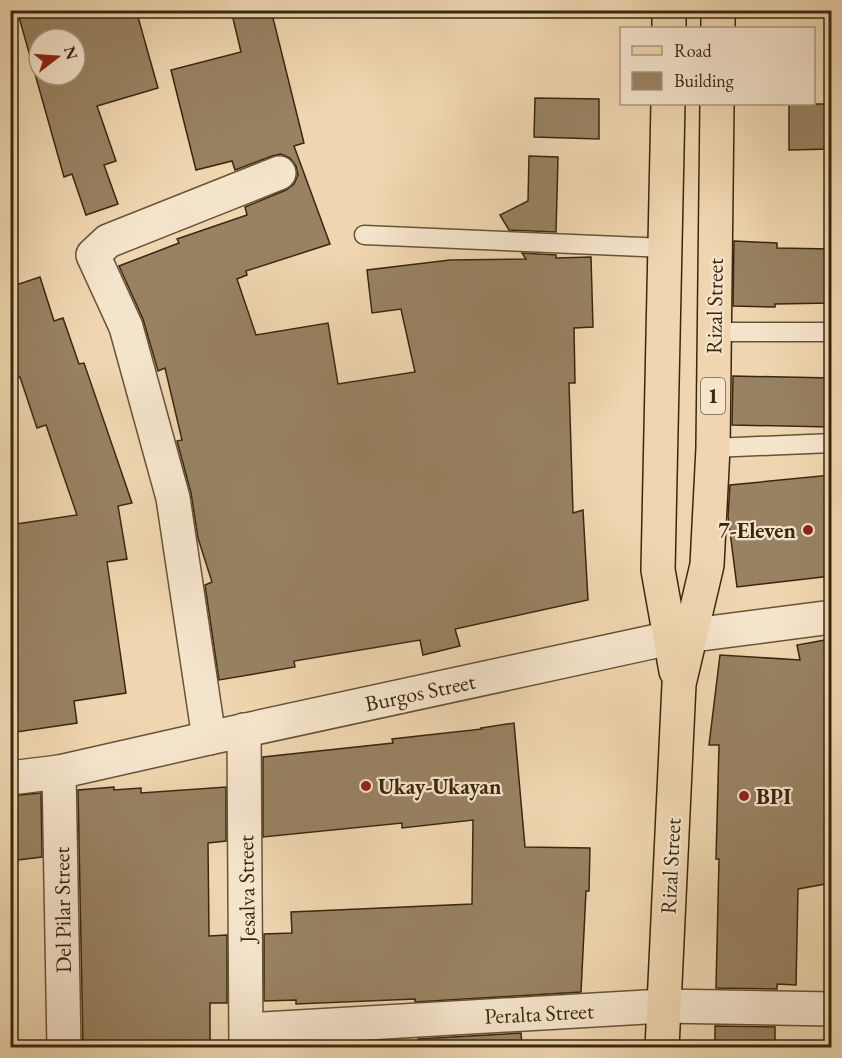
<svg xmlns="http://www.w3.org/2000/svg" width="842" height="1058" font-family="'EB Garamond',serif">
<style>
.building{fill:#988262;stroke:#3a280e;stroke-width:1.5;fill-rule:evenodd}
.lines{fill:none;stroke-linecap:round;stroke-linejoin:round}
.lane-casing{stroke:#675436;stroke-width:21}
.street-casing{stroke:#675436;stroke-width:36}
.primary-casing{stroke:#3a280e;stroke-width:36}
.lane{stroke:#f5e4cc;stroke-width:18}
.street{stroke:#f5e4cc;stroke-width:33}
.primary{stroke:#efd6b0;stroke-width:33}
.poi-dot{fill:#8f2418;stroke:#f5e4cc;stroke-width:2}
.labels{text-anchor:middle;stroke-width:4.5;stroke-linejoin:round;paint-order:stroke}
.shield{fill:#f5e4cc;stroke:#726047;stroke-width:1.5}
.shield-label{font-size:21px;font-weight:bold;fill:#3a280e}
.street-label{font-size:22px;fill:#3a280e;stroke:#f5e4cc}
.poi-label{font-size:22px;font-weight:bold;fill:#3a280e;stroke:#f5e4cc;text-anchor:start}
</style>
<rect width="100%" height="100%" fill="#efd6b0"/>
<filter id="stains"><feTurbulence type="fractalNoise" baseFrequency=".00333" numOctaves="4"/><feColorMatrix values="0 0 0 0 .2 0 0 0 0 .09 0 0 0 0 .02 0 0 0 .5 -.17"/></filter>
<radialGradient id="worn" r=".72"><stop offset=".6" stop-color="#630" stop-opacity="0"/><stop offset="1" stop-color="#630" stop-opacity=".3"/></radialGradient>
<g class="building">
<path d="M17,10H136L158,88L97,106L116,161L104,165L118,204L86,215L72,174L64,177ZM39,39H75V75H39Z"/>
<path d="M231,10H271L304,143L294,146L330,244L246,271L247,275L237,279L256,335L328,323L338,384L415,372L401,309L372,313L367,270L450,260L526,259L522,253L556,255V258L591,257L593,327L574,328L575,383H569L573,513L583,510L588,600L455,629L460,646L423,655L420,640L294,661L295,667L219,680L205,585L212,582L198,538L191,493L177,441L182,440L165,368L158,371L143,319L119,266L179,243L177,239L247,215L245,207L286,190L294,184L298,175L296,166L290,158L281,154L272,156L235,170L232,161L196,170L171,70L241,52Z"/>
<path d="M535,98L599,99V139L534,137Z"/>
<path d="M789,104H831V149L789,150Z"/>
<path d="M529,156L558,157L556,232L509,230L500,215L528,201Z"/>
<path d="M734,241L777,243V248L831,249V303L775,304V307L733,306Z"/>
<path d="M40,277L54,321L63,318L79,364L84,363L132,503L118,506L127,559L107,562L126,693L74,701L77,723L10,733V525L77,515L46,425L37,428L20,377L10,380V287Z"/>
<path d="M733,376L831,378V427L732,425Z"/>
<path d="M831,475V576L737,587L728,516L730,485Z"/>
<path d="M831,639V883L798,889L796,985L777,984V989L716,988L719,859H716L719,745H709L720,655L800,660L797,645Z"/>
<path d="M514,723L525,847L590,848L589,891H586L581,992L415,1002V999L296,1004V1000L264,1001V934L292,933L291,912L472,904L473,820L402,828V823L263,837V757L393,743L392,739L482,729L481,728Z"/>
<path d="M114,787V790L141,788V793L226,787V841L208,843L209,936L227,935V1003H210V1042L83,1044L78,790Z"/>
<path d="M41,793L42,857L10,861V796Z"/>
<path d="M715,1026L775,1027V1047H715Z"/>
<path d="M521,1033L522,1047H418V1039Z"/>
</g>
<g class="lines">
<g class="lane-casing">
<g id="lane">
<path d="M364,235L666,248"/>
<path d="M714,332H832"/>
<path d="M713,448L832,443"/>
</g>
</g>
<g class="street-casing">
<g id="street">
<path d="M244,730L246,1048"/>
<path d="M209,738L173,498L126,327L93,255L108,241L279,173"/>
<path d="M59,772L64,1048"/>
<path d="M10,778L59,772L209,738L670,638L832,617"/>
<path d="M247,1030L663,1006L832,1009"/>
</g>
</g>
<g class="primary-casing">
<g id="primary">
<path d="M669,28V10"/>
<path d="M718,28V10"/>
<path d="M668,104L658,570L676,671"/>
<path d="M662,1048L679,684L707,565L713,448L717,104"/>
</g>
</g>
<use href="#lane" class="lane"/>
<use href="#street" class="street"/>
<use href="#primary" class="primary"/>
</g>
<g class="poi-dot">
<circle cx="808" cy="530" r="6"/>
<circle cx="366" cy="786" r="6"/>
<circle cx="744" cy="796" r="6"/>
</g>
<g class="labels">
<rect class="shield" x="701" y="378" width="24" height="36" rx="4.5"/>
<g class="shield-label">
<text x="713" y="403">1</text>
</g>
<g class="street-label">
<text transform="translate(714 306) rotate(-89)" y="8">Rizal Street</text>
<text transform="translate(420 692) rotate(-12)" y="8">Burgos Street</text>
<text transform="translate(670 866) rotate(-87)" y="8">Rizal Street</text>
<text transform="translate(246 889) rotate(-91)" y="8">Jesalva Street</text>
<text transform="translate(62 910) rotate(-91)" y="8">Del Pilar Street</text>
<text transform="translate(539 1013) rotate(-3)" y="8">Peralta Street</text>
</g>
<g class="poi-label">
<text x="796" y="538" text-anchor="end">7-Eleven</text>
<text x="378" y="794">Ukay-Ukayan</text>
<text x="756" y="804">BPI</text>
</g>
</g>
<rect width="842" height="1058" fill="none" stroke="#efd6b0" stroke-width="36"/>
<rect x="12" y="12" width="818" height="1034" fill="none" stroke="#3a280e" stroke-width="3"/>
<rect x="18" y="18" width="806" height="1022" fill="none" stroke="#3a280e" stroke-width="1.5"/>
<rect x="620" y="27" width="195" height="78" fill="#f5e4cc" stroke="#aa9980" stroke-width="1.5"/>
<rect x="632" y="46" width="30" height="9" fill="#efd6b0" stroke="#aa9980" stroke-width="1.5"/>
<text x="674" y="57" font-size="18" fill="#3a280e">Road</text>
<rect x="632" y="72" width="30" height="18" fill="#988262" stroke="#aa9980" stroke-width="1.5"/>
<text x="674" y="87" font-size="18" fill="#3a280e">Building</text>
<g transform="translate(57 57) rotate(73)"><circle r="28" fill="#f5e4cc" stroke="#aa9980" stroke-width="1.5"/>
<path d="M0-4.5L10 22L0 15L-10 22Z" fill="#8f2418"/>
<text y="-9" font-size="16" font-weight="bold" text-anchor="middle" fill="#3a280e">N</text>
</g>
<rect width="100%" height="100%" filter="url(#stains)"/>
<rect width="100%" height="100%" fill="url(#worn)"/>
</svg>
